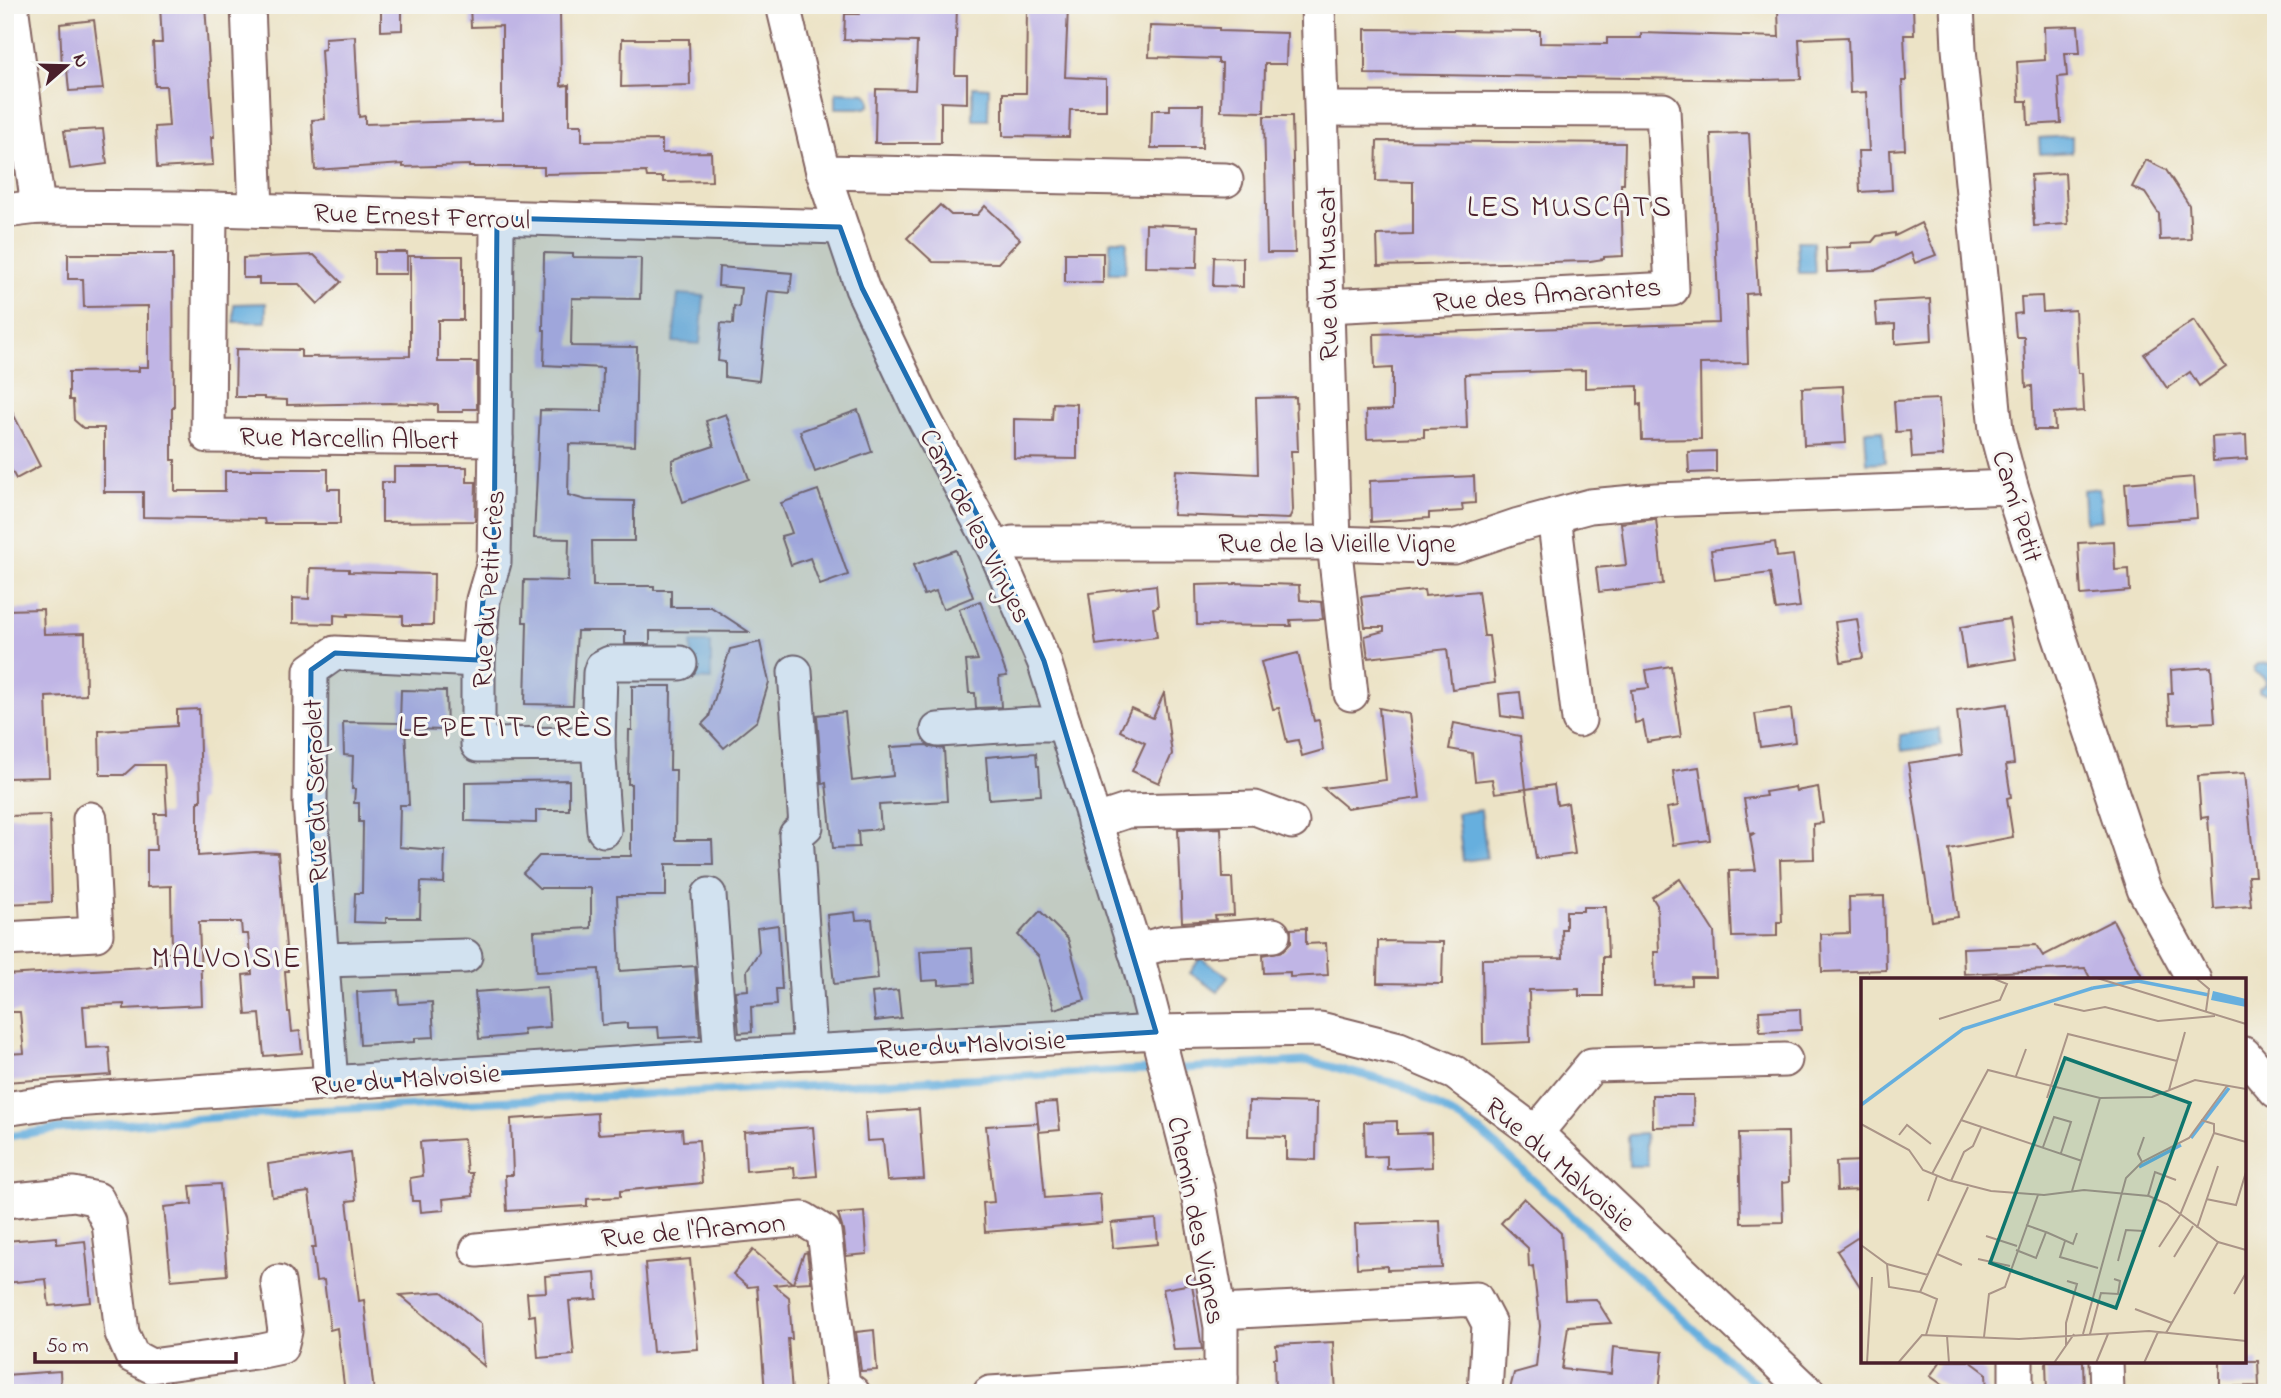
<svg xmlns="http://www.w3.org/2000/svg" width="2281" height="1398" font-family="'Indie Flower',sans-serif">
<style>
.water{fill:#66afde;stroke:#586784;stroke-width:2}
.lines{fill:none;stroke-linecap:round;stroke-linejoin:round}
.stream{stroke:#66afde;stroke-width:8}
.building{fill:#c0b5e5}
.minor-casing{stroke:#836461;stroke-width:37}
.minor{stroke:#fff;stroke-width:33}
.marked{fill:#1f6fb2;fill-opacity:0.2;stroke:#1f6fb2;stroke-width:5;stroke-linejoin:round}
.labels{text-anchor:middle;stroke-width:6;stroke-linejoin:round;paint-order:stroke}
.street-label{font-size:28px;fill:#4a1f2b;stroke:#f6f6f2}
.neighbourhood-label{font-size:30px;letter-spacing:2px;fill:#4a1f2b;stroke:#f6f6f2}
.inset-river{fill:none;stroke:#66afde;stroke-width:3.5}
.inset-road{fill:none;stroke:#ab9588;stroke-width:2}
.view{fill:#0f766e;fill-opacity:0.15;stroke:#0f766e;stroke-width:3.5}
.inset-edge{fill:none;stroke:#4a1f2b;stroke-width:3.5}
</style>
<rect width="100%" height="100%" fill="#f6f6f2"/>
<filter id="ink" filterUnits="userSpaceOnUse"><feTurbulence type="fractalNoise" baseFrequency=".0143" numOctaves="2"/><feDisplacementMap in="SourceGraphic" scale="14" xChannelSelector="R" yChannelSelector="G"/><feConvolveMatrix kernelMatrix="1 2 1 2 8 2 1 2 1" color-interpolation-filters="sRGB"/></filter>
<filter id="wash" filterUnits="userSpaceOnUse"><feTurbulence type="fractalNoise" baseFrequency=".00686" numOctaves="4" result="noise"/><feDisplacementMap in="SourceGraphic" scale="28" xChannelSelector="R" yChannelSelector="G"/><feGaussianBlur stdDeviation="1.57" result="paint"/><feColorMatrix in="noise" values="0 0 0 0 0 0 0 0 0 0 0 0 0 0 0 0 0 1.4 0 .05"/><feComposite in="paint" operator="in"/></filter>
<g filter="url(#wash)">
<rect width="100%" height="100%" fill="#ece3c6"/>
<g class="water">
<path d="M973,87L989,88L988,120H973Z"/>
<path d="M836,92L866,93L870,99V105L866,108H836Z"/>
<path d="M2072,136V152L2040,154L2039,138Z"/>
<path d="M1112,240H1124L1127,242L1125,273H1109L1110,244Z"/>
<path d="M1797,241H1813L1815,273H1799Z"/>
<path d="M678,294L704,296L700,344L673,342Z"/>
<path d="M266,303V322H234V304Z"/>
<path d="M1883,430L1885,462L1867,463L1865,431Z"/>
<path d="M2099,488L2102,520L2085,522L2083,490Z"/>
<path d="M691,643H711V680L692,679Z"/>
<path d="M2276,663V695L2259,692V688L2265,685L2266,681L2263,677L2254,672V668L2258,664Z"/>
<path d="M1939,729L1941,746L1902,751L1900,735Z"/>
<path d="M1481,810L1487,858L1463,861L1457,813Z"/>
<path d="M1200,958L1228,976L1218,992L1190,973Z"/>
<path d="M1646,1134L1648,1166H1629L1628,1135Z"/>
</g>
<g class="lines">
<g class="stream">
<path d="M1175,1069L1309,1061L1402,1085L1481,1132L1733,1365L1768,1393"/>
<path d="M5,1137L56,1129L322,1110L1159,1069"/>
</g>
</g>
<g id="blocks">
<g class="building">
<path d="M160,5H205L214,137H211L213,165L157,168L155,127L169,126L166,86H155L153,43H162Z"/>
<path d="M381,5H402V30L381,31Z"/>
<path d="M470,5H521L522,10L560,9L561,86L569,85V125H582V141L662,140V153L711,152L712,181L663,182V177H647L646,172L544,174V167H469V165L403,167V164L315,170L312,120L325,119L321,50L325,49V38L355,36L359,117L365,116V124L502,120V26L471,27Z"/>
<path d="M859,5H957L955,75H967V103L941,102V143H875L876,89L915,90L917,42L844,40L845,14H859Z"/>
<path d="M1841,5H1913L1914,35H1904L1906,81H1902L1905,149L1890,150L1892,190L1860,192L1858,151H1869L1866,92L1850,93L1848,37L1799,39L1801,79L1765,80L1365,74V29L1540,31V43L1607,44V38H1641V33L1779,37L1778,10L1841,8Z"/>
<path d="M1027,7H1068L1065,77L1106,79V110H1070L1069,137L1003,136V93H1026Z"/>
<path d="M94,20L103,89L69,91L67,69L62,70L60,24Z"/>
<path d="M1150,26L1219,28V31L1287,33L1286,64H1265L1264,112L1221,111L1222,63H1218V59L1149,57Z"/>
<path d="M2078,26L2080,53H2065L2067,76L2058,77L2061,123L2028,125L2027,101H2019L2017,62L2045,60L2044,27Z"/>
<path d="M622,39H689L690,85L621,87Z"/>
<path d="M1170,105H1203L1202,148H1151L1152,110H1170Z"/>
<path d="M1264,116H1292L1295,253H1267Z"/>
<path d="M103,129L107,164L70,169L64,131Z"/>
<path d="M1749,133L1758,293L1746,294L1748,363L1700,364L1701,439L1642,440L1641,404L1638,405V386L1585,388V370L1465,374L1467,428L1424,429V437L1367,439L1366,411L1392,410V368L1375,369L1374,334L1719,323L1711,134Z"/>
<path d="M1377,141L1625,143L1624,184H1621L1623,256L1604,257V259L1590,261L1378,266L1377,235L1413,234V182L1376,181Z"/>
<path d="M2146,160L2166,170L2189,205L2191,239L2160,240L2159,214L2145,193L2132,187Z"/>
<path d="M2065,173L2068,224L2034,226L2031,175Z"/>
<path d="M940,205L951,215H977L985,206L1020,239L998,263L933,262L907,238Z"/>
<path d="M1921,223L1936,255L1915,263L1911,253L1876,270L1827,272L1826,248L1851,247V243L1872,242L1877,236L1895,233V236Z"/>
<path d="M1146,224L1198,226L1197,268L1145,267Z"/>
<rect x="374" y="252" width="33" height="22"/>
<path d="M544,253L573,254V257L641,258L640,299L572,298L571,346L637,347L635,446L569,444L568,495L586,500L634,501V541H592L593,586H654V590H671V607H711L749,632L650,631V644H625V631H577L573,705L525,704L527,622H523L524,580L568,581L569,539L534,538L540,410L602,411L603,368L544,365L545,330H543Z"/>
<path d="M1065,253H1103V283L1065,282Z"/>
<path d="M68,254H173L174,408H172V460H175V491H225V471H251V469H328V489H340V524H265L264,519L143,517V492H104V428H83L74,420L73,400H69V372L139,371V367H148V306L84,307L83,279H68Z"/>
<path d="M314,255L341,282L318,304L299,284H259V278H243V258Z"/>
<path d="M410,256H463V320H438V362H477V409H463V412H438V405L390,403L287,405V400L264,399V397H235L236,349L301,350V357L410,356Z"/>
<path d="M1214,257L1243,258V287L1213,286Z"/>
<path d="M719,267L792,273L790,293L768,291L759,381L725,377V362L718,361L721,323L733,324L734,306L739,307L741,288L718,286Z"/>
<path d="M2042,296L2043,312L2075,310L2078,373H2082L2084,411L2054,413L2055,430H2034L2032,386L2026,387L2024,337H2016L2014,314L2022,313L2021,297Z"/>
<path d="M1930,299L1932,341L1895,344V324L1877,325L1875,302Z"/>
<path d="M2194,320L2226,367L2199,386L2190,372L2167,388L2144,354Z"/>
<path d="M1843,386L1846,443L1804,445L1802,388Z"/>
<path d="M1296,397L1298,451H1291L1293,510L1289,519L1173,515L1176,470L1258,474L1256,398Z"/>
<path d="M5,398L40,466L16,479L5,458Z"/>
<path d="M1939,399L1943,456L1912,458L1910,431L1896,432L1894,401Z"/>
<path d="M1053,403L1077,404V459L1014,458V419L1052,420Z"/>
<path d="M858,410L872,452L815,472L800,431Z"/>
<path d="M726,414L749,479L683,502L672,469V460L714,446L706,421Z"/>
<path d="M2246,435L2247,459L2213,461L2212,437Z"/>
<path d="M1716,451V472L1689,473L1688,452Z"/>
<path d="M394,467H467V482H476L475,521L382,522V482H394Z"/>
<path d="M1474,476L1475,503L1462,504L1463,511L1429,513V518L1371,522L1370,481Z"/>
<path d="M2194,477L2197,518L2128,523L2125,483Z"/>
<path d="M818,490L848,575L820,585L810,558L791,565L781,536L792,533L781,503Z"/>
<path d="M1656,519L1663,584L1599,592L1596,568L1626,565L1621,523Z"/>
<path d="M2114,541L2115,570L2129,569L2130,591L2081,595L2078,543Z"/>
<path d="M1775,542L1777,557L1793,555L1800,607L1776,610L1770,573L1715,580L1711,550Z"/>
<path d="M956,550L973,597L943,609L936,591L924,595L913,565Z"/>
<path d="M310,568L349,569V572L434,574L433,625H403V616L348,614V616L334,615V624L293,623V598L309,599Z"/>
<path d="M1235,583L1299,585L1300,600L1321,602L1323,619L1290,620L1291,626L1197,625L1196,585L1235,584Z"/>
<path d="M1156,585L1158,607L1153,608L1157,637L1096,645L1089,593Z"/>
<path d="M1424,590L1425,596L1478,591L1484,636H1489L1495,683L1452,689L1447,649L1368,658L1365,636L1384,631V627H1365L1361,597Z"/>
<path d="M980,601L1007,676L999,677L1001,707L976,708L975,693H969L966,661L978,660L959,609Z"/>
<path d="M43,609L44,634L85,633L86,695L46,697L49,777L5,778V610Z"/>
<path d="M1857,619L1863,658L1841,662L1835,622Z"/>
<path d="M2009,619L2016,659L1966,667L1960,627Z"/>
<path d="M760,642L769,682L757,721L724,748L702,724L709,717L730,649Z"/>
<path d="M1298,653L1314,721L1319,720L1323,750L1302,756L1298,740L1287,742L1279,708L1273,709L1261,662Z"/>
<path d="M1671,666L1681,737L1647,742L1643,721L1635,723L1631,690L1649,688L1646,670Z"/>
<path d="M2211,667L2215,722L2170,724L2168,694H2172L2171,670Z"/>
<path d="M632,686H671L670,770H676L675,840H712L713,864H666V896H617L620,971L695,966L700,1036L659,1038L658,1027L627,1028V1023L602,1025L599,969L536,972L534,931L591,928V888H539L523,873L539,856H631V784H628L629,730H632Z"/>
<path d="M401,690L446,691L447,730L405,729L409,805H400L399,847L445,851L444,883L421,882L420,918H386V923L354,922L355,893H362L363,822H359V803H354L355,789H352L353,756L344,755L343,722L400,723Z"/>
<path d="M1520,692L1523,719L1501,716L1499,694Z"/>
<path d="M1164,693L1172,754L1159,783L1132,771L1145,743L1120,731L1131,708L1153,718Z"/>
<path d="M2007,704L2014,764L2006,765L2011,797L2007,798L2013,837L1949,849L1958,917L1932,921L1908,763L1962,755L1957,711Z"/>
<path d="M1379,708L1409,714L1420,798L1347,808L1323,788L1386,780Z"/>
<path d="M199,709L201,801H198V856L256,852L278,853L288,971H285L288,1012H290L292,1032L300,1031L302,1053L264,1056L260,1014L246,1015L243,975L252,974L248,934H242L241,922H199L202,1005L124,1009V1004L83,1006L86,1048L109,1047L111,1075L5,1082V1054L24,1053L20,1012H5V975L146,967L162,964L161,953H172L171,886L147,887V850H156L155,814H167L164,765H135L124,775H100L99,731L177,726V710Z"/>
<path d="M1791,709L1795,742L1760,747L1755,714Z"/>
<path d="M845,712L852,781L893,776L891,747L927,745L930,747L944,749L947,801L879,805L881,829L858,831L859,847L833,848L826,783L822,784L817,715Z"/>
<path d="M1454,723L1520,736L1526,789L1554,785L1557,805L1568,803L1575,854L1536,859L1526,789L1495,793L1492,779L1475,781L1472,753L1449,749Z"/>
<path d="M1036,753L1037,766H1039L1041,795L989,799L986,757Z"/>
<path d="M1699,767L1710,840L1673,845L1667,808L1678,806L1673,771Z"/>
<path d="M2245,773L2255,876H2248L2251,906L2214,909L2208,817L2201,818L2198,776Z"/>
<path d="M569,780V810H536V823L465,821V782Z"/>
<path d="M1795,787L1796,791L1818,787L1823,823L1813,824L1814,859L1780,860L1782,922H1777V936L1732,937L1729,871L1756,870L1750,836L1755,833L1750,834L1744,799L1766,796L1765,792Z"/>
<path d="M50,815L52,902L5,904V816Z"/>
<path d="M1221,828L1223,878H1232L1234,915L1215,916L1216,920L1182,922L1178,829Z"/>
<path d="M1680,879L1714,932L1716,977H1691V985L1655,986L1654,952H1659L1657,905L1652,897Z"/>
<path d="M1884,896L1886,970L1822,972L1821,934L1850,933L1849,897Z"/>
<path d="M1583,907H1606L1608,957H1603V996H1579V989L1529,990L1530,1042L1483,1044L1482,959L1563,958L1562,929H1566V911H1583Z"/>
<path d="M1040,911L1068,939L1085,1000L1054,1009L1039,957L1018,935Z"/>
<path d="M855,912L856,920L872,919L878,979L834,984L827,915Z"/>
<path d="M2113,920L2144,980H2091L2085,968L1964,974L1963,948L2036,945L2043,956Z"/>
<path d="M778,925L782,989H776L777,1005L751,1007L752,1032L739,1033L735,991L748,990L747,970L759,952L757,928Z"/>
<path d="M1306,928V944L1326,943L1328,975L1290,977V972L1264,973L1263,955L1283,951L1291,943V929Z"/>
<path d="M1378,941L1443,942L1442,984L1377,983Z"/>
<path d="M972,948L974,983L939,985V980L922,981L920,951Z"/>
<path d="M547,987L550,1027L523,1029L524,1035L479,1039L475,992Z"/>
<path d="M398,990L399,1004L432,1002L434,1037L415,1038V1042L360,1045L357,992Z"/>
<path d="M898,990L901,1018L875,1021L872,993Z"/>
<path d="M1800,1009L1801,1030L1760,1032L1759,1011Z"/>
<path d="M1652,1095H1693L1694,1126L1653,1127Z"/>
<path d="M1249,1101L1317,1103L1316,1160L1286,1159V1137L1248,1136Z"/>
<path d="M1057,1102L1060,1130L1039,1132L1036,1103Z"/>
<path d="M919,1109L924,1179L887,1181L883,1140L867,1141L865,1113Z"/>
<path d="M597,1113L598,1134L682,1129L683,1141L699,1140L702,1183L620,1191V1197L587,1199V1206L507,1211L505,1175H513L511,1119Z"/>
<path d="M1397,1121V1134L1431,1133L1432,1167L1387,1169V1156L1365,1157L1364,1122Z"/>
<path d="M1038,1123L1045,1198L1100,1194L1102,1223L985,1232L983,1203L994,1202L986,1126Z"/>
<path d="M813,1127L817,1176L795,1178L794,1167L746,1171L744,1132Z"/>
<path d="M1788,1132L1789,1182L1782,1183L1783,1222L1741,1223L1739,1133Z"/>
<path d="M464,1139L467,1173H472L473,1196L443,1199L444,1210L421,1212L420,1201H412L410,1178L423,1176L420,1142Z"/>
<path d="M351,1152L356,1200L347,1201L359,1301L364,1300L374,1393H345L337,1328L330,1330L324,1280L316,1281L312,1248H316L309,1192L272,1197L268,1164Z"/>
<path d="M1863,1161V1190L1837,1191L1836,1162Z"/>
<path d="M220,1184L227,1275L171,1280L164,1207L192,1204L190,1186Z"/>
<path d="M1524,1198L1561,1233L1565,1300L1596,1299L1611,1323L1568,1326L1562,1369L1611,1374L1613,1347L1663,1352L1659,1393H1509L1514,1373L1536,1367L1540,1326L1533,1266L1529,1267L1528,1248L1501,1223Z"/>
<path d="M864,1212L867,1254L846,1256L843,1230L838,1214Z"/>
<path d="M1156,1219L1158,1244L1113,1248L1111,1223Z"/>
<path d="M1440,1221L1442,1268L1387,1270V1266L1357,1268L1355,1224Z"/>
<path d="M1863,1234V1291L1837,1251Z"/>
<path d="M57,1237V1244L85,1241L91,1302L49,1306L46,1279L5,1283V1241Z"/>
<path d="M753,1250L792,1283L774,1285L789,1297L792,1339H788L792,1393H765L757,1286L748,1287L733,1274Z"/>
<path d="M807,1252L811,1282L793,1283L804,1253Z"/>
<path d="M690,1259L698,1349L653,1352L645,1263Z"/>
<path d="M595,1272L597,1299L569,1301L574,1355L538,1358L535,1315L529,1316L527,1293L546,1292L545,1276Z"/>
<path d="M1192,1284L1202,1349L1174,1350L1163,1289Z"/>
<path d="M442,1292L481,1324L484,1366L400,1295Z"/>
<path d="M874,1330L877,1370L861,1371L856,1332Z"/>
<path d="M1333,1342L1336,1393H1279V1390H1275L1274,1358H1277L1276,1345Z"/>
<path d="M1941,1361H1970L1986,1373L1987,1393H1954L1930,1376Z"/>
<path d="M2046,1361H2083L2084,1393H2047Z"/>
<path d="M2220,1361H2258L2259,1386L2220,1387Z"/>
<path d="M60,1371L61,1393H5V1375Z"/>
</g>
</g>
</g>
<g filter="url(#ink)">
<use href="#blocks" fill-opacity="0" stroke="#836461" stroke-width="2"/>
<g class="lines">
<g class="minor-casing">
<g id="minor">
<path d="M11,5L38,207"/>
<path d="M248,5L256,210"/>
<path d="M783,5L823,172L862,288L918,407L995,550L1044,661L1064,724L1138,959L1197,1187L1221,1327V1393"/>
<path d="M1318,5L1334,543L1351,694"/>
<path d="M1957,5L1959,49L1996,430L2011,487L2055,623L2144,889L2194,980"/>
<path d="M1322,109L1663,110L1672,289L1326,306"/>
<path d="M823,172L1226,180"/>
<path d="M210,209L208,436L496,439L497,218"/>
<path d="M5,211L38,207L178,208L840,227"/>
<path d="M496,439L494,562L483,600L478,660V745L598,744"/>
<path d="M1554,516L1579,720"/>
<path d="M995,550L1013,543H1334L1454,547L1519,525L1590,506L1656,500L2011,487"/>
<path d="M795,672L806,826L796,835L810,1052"/>
<path d="M938,730L1032,724H1064"/>
<path d="M1094,822L1127,811L1255,808L1292,822"/>
<path d="M604,830L598,744L600,673L602,667L610,663H680"/>
<path d="M709,895L721,1057"/>
<path d="M5,939L96,934L90,819"/>
<path d="M1135,951L1165,943L1273,935"/>
<path d="M323,960L465,956"/>
<path d="M2244,1054L2276,1091"/>
<path d="M329,1084L330,1070L310,803L311,670L335,653L478,660"/>
<path d="M5,1109L58,1101L721,1057L1156,1032L1320,1029L1399,1049L1455,1073L1536,1133L1809,1393"/>
<path d="M1536,1133L1592,1065L1785,1060"/>
<path d="M5,1201L74,1194L97,1199L109,1223L122,1333L132,1356L151,1366L262,1351L281,1347L285,1331L278,1282"/>
<path d="M477,1250L803,1219L824,1232L843,1385L853,1393"/>
<path d="M1219,1312L1476,1299L1489,1324L1485,1393"/>
<path d="M2016,1361V1393"/>
<path d="M2106,1361L2107,1393"/>
<path d="M990,1393L1221,1378"/>
</g>
</g>
<use href="#minor" class="minor"/>
</g>
</g>
<path class="marked" d="M497,218L840,227L862,288L995,550L1044,661L1156,1032L329,1084L310,803L311,670L335,653L478,660L483,600L494,562Z"/>
<g class="labels">
<g class="street-label">
<text transform="translate(422 215) rotate(2)" y="10">Rue Ernest Ferroul</text>
<text transform="translate(1326 274) rotate(-91)" y="10">Rue du Muscat</text>
<text transform="translate(1547 293) rotate(-4)" y="10">Rue des Amarantes</text>
<text transform="translate(349 437) rotate(1)" y="10">Rue Marcellin Albert</text>
<text transform="translate(2019 506) rotate(73)" y="10">Camí Petit</text>
<text transform="translate(977 525) rotate(63)" y="10">Camí de les Vinyes</text>
<text x="1337" y="552">Rue de la Vieille Vigne</text>
<text transform="translate(487 589) rotate(-86)" y="10">Rue du Petit Crès</text>
<text transform="translate(314 791) rotate(-92)" y="10">Rue du Serpolet</text>
<text transform="translate(971 1043) rotate(-3)" y="10">Rue du Malvoisie</text>
<text transform="translate(406 1078) rotate(-4)" y="10">Rue du Malvoisie</text>
<text transform="translate(1561 1163) rotate(41)" y="10">Rue du Malvoisie</text>
<text transform="translate(1198 1220) rotate(79)" y="10">Chemin des Vignes</text>
<text transform="translate(693 1229) rotate(-5)" y="10">Rue de l'Aramon</text>
</g>
<g class="neighbourhood-label">
<text x="1570" y="216">LES MUSCATS</text>
<text x="506" y="736">LE PETIT CRÈS</text>
<text x="227" y="967">MALVOISIE</text>
</g>
</g>
<g transform="translate(1861 978)">
<rect width="385" height="385" fill="#ece3c6"/>
<path d="M352,13L385,21V29L350,22Z" fill="#66afde"/>
<path class="inset-river" d="M232,10L277,3L348,17M0,127L102,51L232,10M330,160L368,110M278,189L320,167"/>
<path class="inset-road" d="M236,0L385,46M335,0L348,11L345,33M193,26L223,33L244,29L297,43L354,38M78,41L139,22L146,6L131,0M155,98L165,71M308,112L324,54M186,120L207,56L316,83M100,142L221,183M0,146L48,172L62,192L87,202L130,213L183,217L223,212L288,218L306,226L357,264L385,272M353,155L385,164M38,157L46,147L70,166M182,169L193,139L210,144L200,175M281,184L277,176L283,159M71,196L127,92L239,120L291,119L334,102L385,111M90,203L103,174L112,168L120,150M211,213L239,120M287,218L294,194L315,202M345,221L375,227L385,194M67,223L76,198M336,250L357,188M185,254L212,266L216,255M125,258L156,268M204,263L199,279L237,290M0,267L26,286L67,297M298,269L319,237L353,155V146L340,142M155,272L175,280L185,254L165,247M313,279L332,248M117,281L149,288M257,283L265,252L283,253L293,220M26,286L28,309L59,314M101,287L76,276L107,209M373,316L385,295M274,331L311,345M305,355L357,264M222,356L265,200L281,184L328,160L366,108M229,356L240,315L257,316L259,303L253,301M65,357L76,321L59,314L76,276M86,358L88,385M123,359L128,316L144,309L177,217M205,368V345L216,306L206,303M6,385L11,299M37,385L61,357L158,361L288,353L385,363M193,385L213,356M235,385L247,356M283,385L297,354"/>
<path class="view" d="M204,80L329,125L255,330L129,285Z"/>
<rect width="385" height="385" class="inset-edge"/>
</g>
<rect width="2281" height="1398" fill="none" stroke="#f6f6f2" stroke-width="28"/>
<g transform="translate(66 66) rotate(70)" stroke="#f6f6f2" stroke-width="5" paint-order="stroke">
<path d="M0-5L12 26L0 18L-12 26Z" fill="#4a1f2b"/>
<text y="-10" font-size="19" font-weight="bold" text-anchor="middle" fill="#4a1f2b">N</text>
</g>
<path d="M35 1352v10h201v-10" fill="none" stroke="#4a1f2b" stroke-width="3.5"/>
<text x="46" y="1352" font-size="21" fill="#4a1f2b" stroke="#f6f6f2" stroke-width="5" paint-order="stroke">50 m</text>
</svg>
